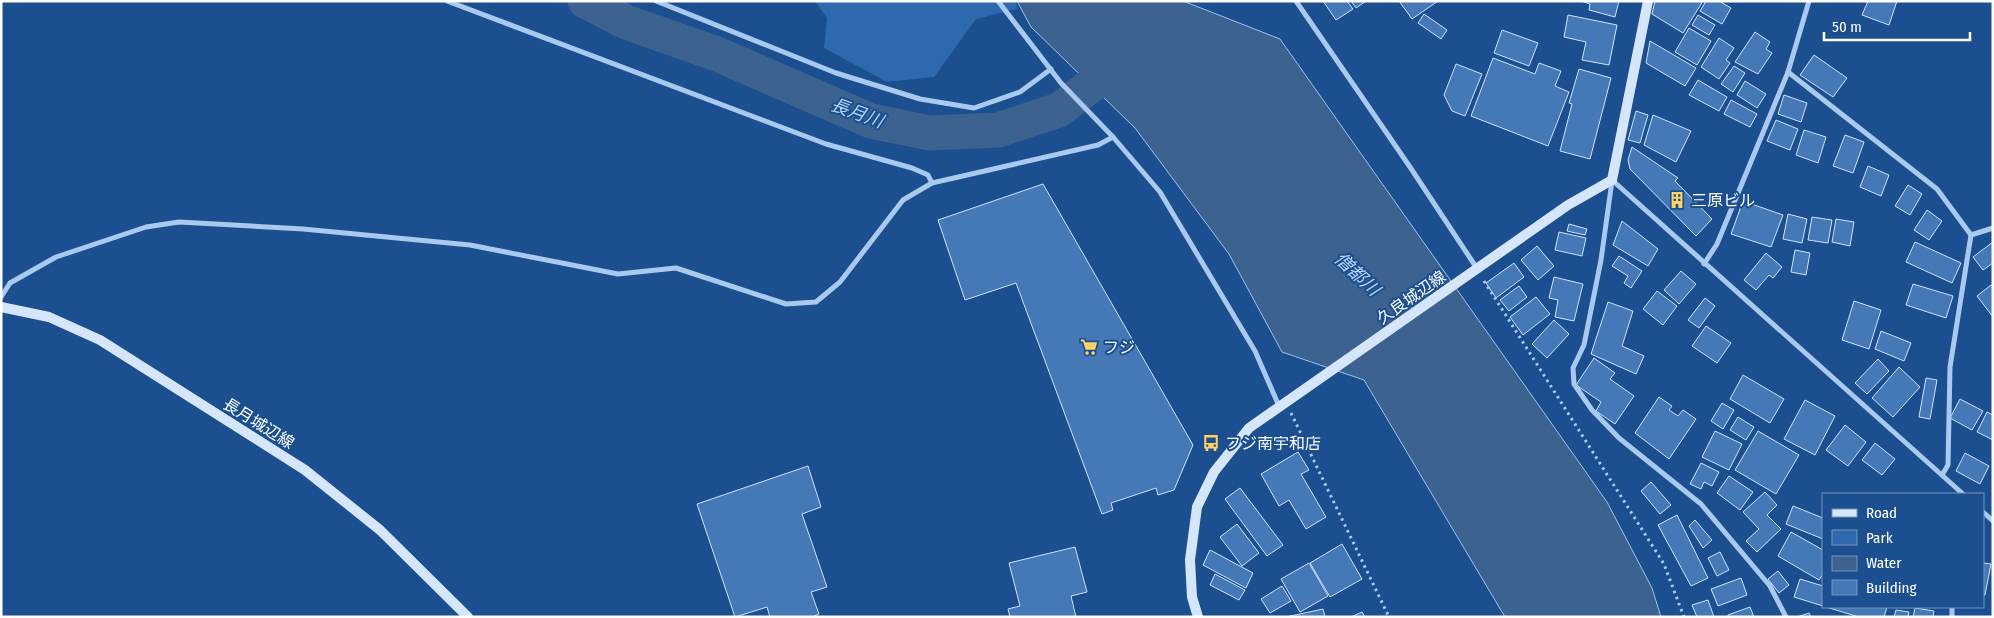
<svg xmlns="http://www.w3.org/2000/svg" width="1994" height="618" font-family="'Fira Sans Condensed','Noto Sans JP',sans-serif">
<style>
.green{fill:#2e69ad}
.water{fill:#3c6290;stroke:#9cc4f0}
.lines{fill:none;stroke-linecap:round;stroke-linejoin:round}
.river{stroke:#3c6290;stroke-width:35}
.building{fill:#4478b7;stroke:#cfe3fa}
.path{stroke:#a9c9ee;stroke-width:3;stroke-dasharray:2.5 4;stroke-linecap:butt}
.minor{stroke:#a9c9ee;stroke-width:5}
.secondary{stroke:#d6e6fa;stroke-width:10}
.labels{text-anchor:middle;stroke-width:4;stroke-linejoin:round;paint-order:stroke}
.poi-label{font-size:16px;fill:#fff;stroke:#1b4f8f;text-anchor:start}
.street-label{font-size:16px;fill:#fff;stroke:#1b4f8f}
.water-label{font-size:18px;font-style:italic;fill:#b5d3f5;stroke:#1b4f8f}
</style>
<rect width="100%" height="100%" fill="#1b4f8f"/>
<path class="green" d="M815,1H1016L1017,9L976,19L934,77L887,82L824,48L827,18Z"/>
<path class="water" d="M1017,1H1183L1280,39L1607,502L1652,588L1661,617H1505L1364,380L1282,352L1229,254L1135,128L1031,27Z"/>
<g class="lines">
<path class="river" d="M585,1L626,22L717,54L871,121L930,133L998,130L1059,110L1090,86L1131,62"/>
</g>
<g class="building">
<path d="M1323,1H1347L1353,9L1336,20Z"/>
<path d="M1351,1H1366L1356,8Z"/>
<path d="M1399,1H1438L1412,19Z"/>
<path d="M1581,1H1619L1615,17L1589,10L1590,4Z"/>
<path d="M1655,1H1703L1683,33L1652,14Z"/>
<path d="M1706,1H1719L1731,8L1722,24L1700,11Z"/>
<path d="M1868,1H1897L1889,25L1862,15Z"/>
<path d="M1424,14L1447,30L1441,39L1418,23Z"/>
<path d="M1568,15L1617,25L1609,65L1582,60L1586,42L1564,37Z"/>
<path d="M1698,15L1715,25L1709,35L1692,25Z"/>
<path d="M1689,28L1711,41L1697,65L1675,52Z"/>
<path d="M1502,30L1538,43L1529,66L1494,53Z"/>
<path d="M1755,32L1770,42L1766,49L1772,53L1758,74L1735,62Z"/>
<path d="M1719,38L1734,48L1726,60L1730,63L1719,79L1701,67Z"/>
<path d="M1650,41L1696,68L1685,86L1646,63Z"/>
<path d="M1814,55L1847,78L1833,97L1800,75Z"/>
<path d="M1493,58L1535,74L1539,63L1561,71L1555,86L1569,92L1548,146L1471,116Z"/>
<path d="M1456,64L1482,74L1465,116L1452,111L1444,95Z"/>
<path d="M1734,66L1745,73L1733,92L1721,84Z"/>
<path d="M1579,69L1611,78L1590,159L1560,151L1572,104L1569,103Z"/>
<path d="M1698,80L1727,97L1719,111L1689,95Z"/>
<path d="M1745,81L1766,94L1757,108L1737,95Z"/>
<path d="M1784,95L1807,103L1801,122L1778,114Z"/>
<path d="M1731,100L1757,114L1750,127L1724,114Z"/>
<path d="M1636,111L1648,115L1640,143L1628,140Z"/>
<path d="M1653,115L1691,131L1676,162L1644,145Z"/>
<path d="M1776,120L1798,129L1790,150L1767,141Z"/>
<path d="M1804,130L1826,137L1818,163L1796,155Z"/>
<path d="M1845,135L1864,142L1853,173L1833,166Z"/>
<path d="M1632,147L1678,178L1675,181L1712,219L1696,236L1630,169L1628,160Z"/>
<path d="M1868,166L1889,175L1881,196L1860,187Z"/>
<path d="M1043,184L1193,445L1174,490L1158,495L1156,488L1111,503L1113,510L1102,514L1016,283L965,300L938,220Z"/>
<path d="M1908,185L1922,194L1910,215L1895,206Z"/>
<path d="M1743,201L1783,215L1771,247L1731,234Z"/>
<path d="M1927,210L1942,221L1929,240L1914,230Z"/>
<path d="M1788,214L1807,219L1802,243L1783,239Z"/>
<path d="M1812,217L1832,220L1828,243L1808,240Z"/>
<path d="M1836,219L1854,222L1850,246L1832,242Z"/>
<path d="M1622,221L1658,249L1648,266L1613,245Z"/>
<path d="M1569,224L1587,229L1585,235L1567,231Z"/>
<path d="M1559,232L1586,238L1582,256L1555,250Z"/>
<path d="M1915,242L1961,263L1952,283L1906,262Z"/>
<path d="M1993,242V263L1983,270L1973,257Z"/>
<path d="M1537,246L1554,266L1538,280L1521,260Z"/>
<path d="M1795,250L1810,253L1806,275L1791,272Z"/>
<path d="M1766,253L1782,267L1773,278L1769,275L1756,290L1744,280Z"/>
<path d="M1619,256L1642,271L1631,288L1624,283L1628,276L1612,266Z"/>
<path d="M1514,263L1524,277L1496,298L1486,283Z"/>
<path d="M1681,271L1696,284L1679,304L1664,290Z"/>
<path d="M1554,277L1583,284L1574,321L1555,317L1558,300L1549,298Z"/>
<path d="M1913,284L1953,296L1946,318L1906,305Z"/>
<path d="M1991,285L1993,287V317L1977,296Z"/>
<path d="M1519,286L1527,297L1509,311L1500,300Z"/>
<path d="M1657,291L1677,306L1663,325L1643,309Z"/>
<path d="M1536,297L1550,314L1523,335L1510,317Z"/>
<path d="M1705,298L1715,306L1699,328L1688,320Z"/>
<path d="M1854,301L1881,310L1869,349L1842,340Z"/>
<path d="M1608,302L1633,311L1622,346L1644,356L1636,374L1591,354Z"/>
<path d="M1554,320L1569,334L1547,358L1532,344Z"/>
<path d="M1706,326L1731,343L1717,363L1692,346Z"/>
<path d="M1881,331L1911,343L1904,361L1875,349Z"/>
<path d="M1594,358L1615,373L1610,379L1634,396L1615,424L1596,411L1601,402L1576,385Z"/>
<path d="M1878,359L1889,371L1867,394L1855,383Z"/>
<path d="M1899,367L1920,387L1893,417L1872,398Z"/>
<path d="M1743,375L1784,399L1770,423L1730,399Z"/>
<path d="M1926,378L1937,380L1930,419L1919,417Z"/>
<path d="M1659,397L1672,406L1669,410L1678,416L1683,410L1696,419L1669,459L1635,433Z"/>
<path d="M1960,399L1983,411L1972,430L1950,418Z"/>
<path d="M1805,400L1835,416L1815,455L1784,439Z"/>
<path d="M1722,403L1734,410L1723,429L1711,421Z"/>
<path d="M1987,412L1993,415V440L1977,432Z"/>
<path d="M1738,417L1754,427L1746,440L1730,430Z"/>
<path d="M1845,425L1866,442L1848,466L1826,450Z"/>
<path d="M1715,431L1742,444L1729,470L1702,457Z"/>
<path d="M1758,431L1799,455L1776,494L1735,470Z"/>
<path d="M1875,443L1895,459L1882,475L1862,460Z"/>
<path d="M1298,452L1309,470L1301,474L1326,517L1306,529L1289,500L1279,506L1261,474Z"/>
<path d="M1965,453L1989,466L1980,484L1956,471Z"/>
<path d="M1701,463L1719,472L1712,486L1704,482L1701,489L1690,484Z"/>
<path d="M808,466L821,507L802,514L827,587L811,592L819,614L812,617H770L767,607L735,617L697,504Z"/>
<path d="M1729,476L1753,492L1740,510L1717,493Z"/>
<path d="M1651,482L1671,505L1660,514L1641,491Z"/>
<path d="M1240,488L1283,545L1267,556L1225,499Z"/>
<path d="M1765,492L1777,505L1767,515L1781,529L1757,552L1746,541L1759,529L1743,512Z"/>
<path d="M1793,506L1823,518V539L1786,524Z"/>
<path d="M1677,515L1708,578L1691,586L1658,525Z"/>
<path d="M1695,520L1712,540L1703,548L1689,526Z"/>
<path d="M1237,524L1259,553L1242,566L1220,537Z"/>
<path d="M1791,532L1823,550V574L1819,580L1778,556Z"/>
<path d="M1342,544L1362,579L1330,597L1310,563Z"/>
<path d="M1075,547L1087,592L1071,596L1076,617H1010L1008,609L1020,606L1009,563Z"/>
<path d="M1210,550L1253,573L1246,588L1203,565Z"/>
<path d="M1720,552L1729,570L1717,576L1708,558Z"/>
<path d="M1309,563L1328,596L1300,612L1281,579Z"/>
<path d="M1983,563L1991,564L1985,595H1983Z"/>
<path d="M1778,571L1789,585L1779,593L1768,579Z"/>
<path d="M1215,574L1245,590L1239,600L1210,585Z"/>
<path d="M1741,578L1747,595L1718,606L1711,589Z"/>
<path d="M1800,579L1823,586V606L1794,597Z"/>
<path d="M1282,586L1291,601L1270,613L1261,599Z"/>
<path d="M1708,600L1714,617H1697L1692,605Z"/>
<path d="M1750,607L1754,617H1728V615Z"/>
<path d="M1826,607H1887L1884,617H1859Z"/>
<path d="M1915,608L1934,611L1933,617H1913Z"/>
<path d="M1323,609L1325,617H1286Z"/>
<path d="M1896,610L1909,612L1908,617H1894Z"/>
<path d="M1362,612L1365,617H1351Z"/>
<path d="M1809,613L1811,617H1797Z"/>
</g>
<g class="lines">
<g class="path">
<path d="M1484,281L1664,564L1684,617"/>
<path d="M1291,413L1389,617"/>
</g>
<g class="minor">
<path d="M447,1L826,144L912,168L928,175L932,183"/>
<path d="M656,1L836,73L920,99L974,108L1020,92L1051,69"/>
<path d="M998,1L1061,83L1113,137L1160,192L1255,351L1279,406"/>
<path d="M1296,1L1410,167L1478,270"/>
<path d="M1788,72L1937,189L1971,235L1950,367L1948,465L1942,475"/>
<path d="M1612,180L1963,494"/>
<path d="M1612,181L1601,260L1584,345L1573,368L1574,384L1592,410L1619,438L1701,504L1770,586L1786,617"/>
<path d="M1971,235L1993,228"/>
<path d="M1704,264L1717,244L1788,72L1809,1"/>
<path d="M1,297L10,283L56,257L146,227L179,222L303,229L470,245L618,274L676,268L786,304L816,302L840,282L903,200L932,183L1098,145L1113,137"/>
<path d="M1983,512L1993,521"/>
<path d="M1952,607V617"/>
</g>
<g class="secondary">
<path d="M1,307L49,317L100,340L305,470L380,530L468,617"/>
<path d="M1198,617L1192,597L1190,560L1197,507L1214,472L1249,428L1568,205L1612,180L1648,1"/>
</g>
</g>
<defs>
<g id="building-bare" transform="scale(1.35)"><path d="M-4-6H4V6H1V3H-1V6H-4ZM-2.5-4.3h1.7v1.8h-1.7ZM.8-4.3h1.7v1.8H.8ZM-2.5-1h1.7V.8h-1.7ZM.8-1h1.7V.8H.8Z" fill="#ffd166" stroke="#1b4f8f" stroke-width="2.5" paint-order="stroke"/></g>
<g id="supermarket-bare" transform="scale(1.35)"><path d="M-6-5.5h2.5l.6 2H6L4.5 2H-2.5L-4.4-4H-6ZM-1.5 3.2a1.3 1.3 0 1 0 .1 0ZM3 3.2a1.3 1.3 0 1 0 .1 0Z" fill="#ffd166" stroke="#1b4f8f" stroke-width="2.5" paint-order="stroke"/></g>
<g id="bus-bare" transform="scale(1.35)"><path d="M-5-6H5V4H4V6H2V4H-2V6H-4V4H-5ZM-3.5-4V0h7V-4ZM-3.5 1.2v1.5H-2V1.2ZM2 1.2v1.5H3.5V1.2Z" fill="#ffd166" stroke="#1b4f8f" stroke-width="2.5" paint-order="stroke"/></g>
</defs>
<g fill-rule="evenodd">
<use href="#building-bare" x="1677" y="200"/>
<use href="#supermarket-bare" x="1089" y="347"/>
<use href="#bus-bare" x="1211" y="443"/>
</g>
<g class="labels">
<g class="poi-label">
<text x="1691" y="206">三原ビル</text>
<text x="1103" y="353">フジ</text>
<text x="1225" y="449">フジ南宇和店</text>
</g>
<g class="street-label">
<text transform="translate(1411 297) rotate(-35)" y="6">久良城辺線</text>
<text transform="translate(259 423) rotate(32)" y="6">長月城辺線</text>
</g>
<g class="water-label">
<text transform="translate(857 113) rotate(20)" y="6">長月川</text>
<text transform="translate(1357 274) rotate(43)" y="6">僧都川</text>
</g>
</g>
<rect width="1994" height="618" fill="none" stroke="#ffffff" stroke-width="5"/>
<rect x="1822" y="493" width="162" height="115" fill="#1b4f8f" stroke="#7695bc"/>
<rect x="1832" y="509" width="25" height="8" fill="#d6e6fa" stroke="#7695bc"/>
<text x="1866" y="518" font-size="15" fill="#ffffff">Road</text>
<rect x="1832" y="530" width="25" height="15" fill="#2e69ad" stroke="#7695bc"/>
<text x="1866" y="543" font-size="15" fill="#ffffff">Park</text>
<rect x="1832" y="556" width="25" height="15" fill="#3c6290" stroke="#7695bc"/>
<text x="1866" y="568" font-size="15" fill="#ffffff">Water</text>
<rect x="1832" y="580" width="25" height="15" fill="#4478b7" stroke="#7695bc"/>
<text x="1866" y="593" font-size="15" fill="#ffffff">Building</text>
<path d="M1824 32v8h146v-8" fill="none" stroke="#ffffff" stroke-width="2.5"/>
<text x="1832" y="32" font-size="15" fill="#ffffff" stroke="#1b4f8f" stroke-width="4" paint-order="stroke">50 m</text>
</svg>
